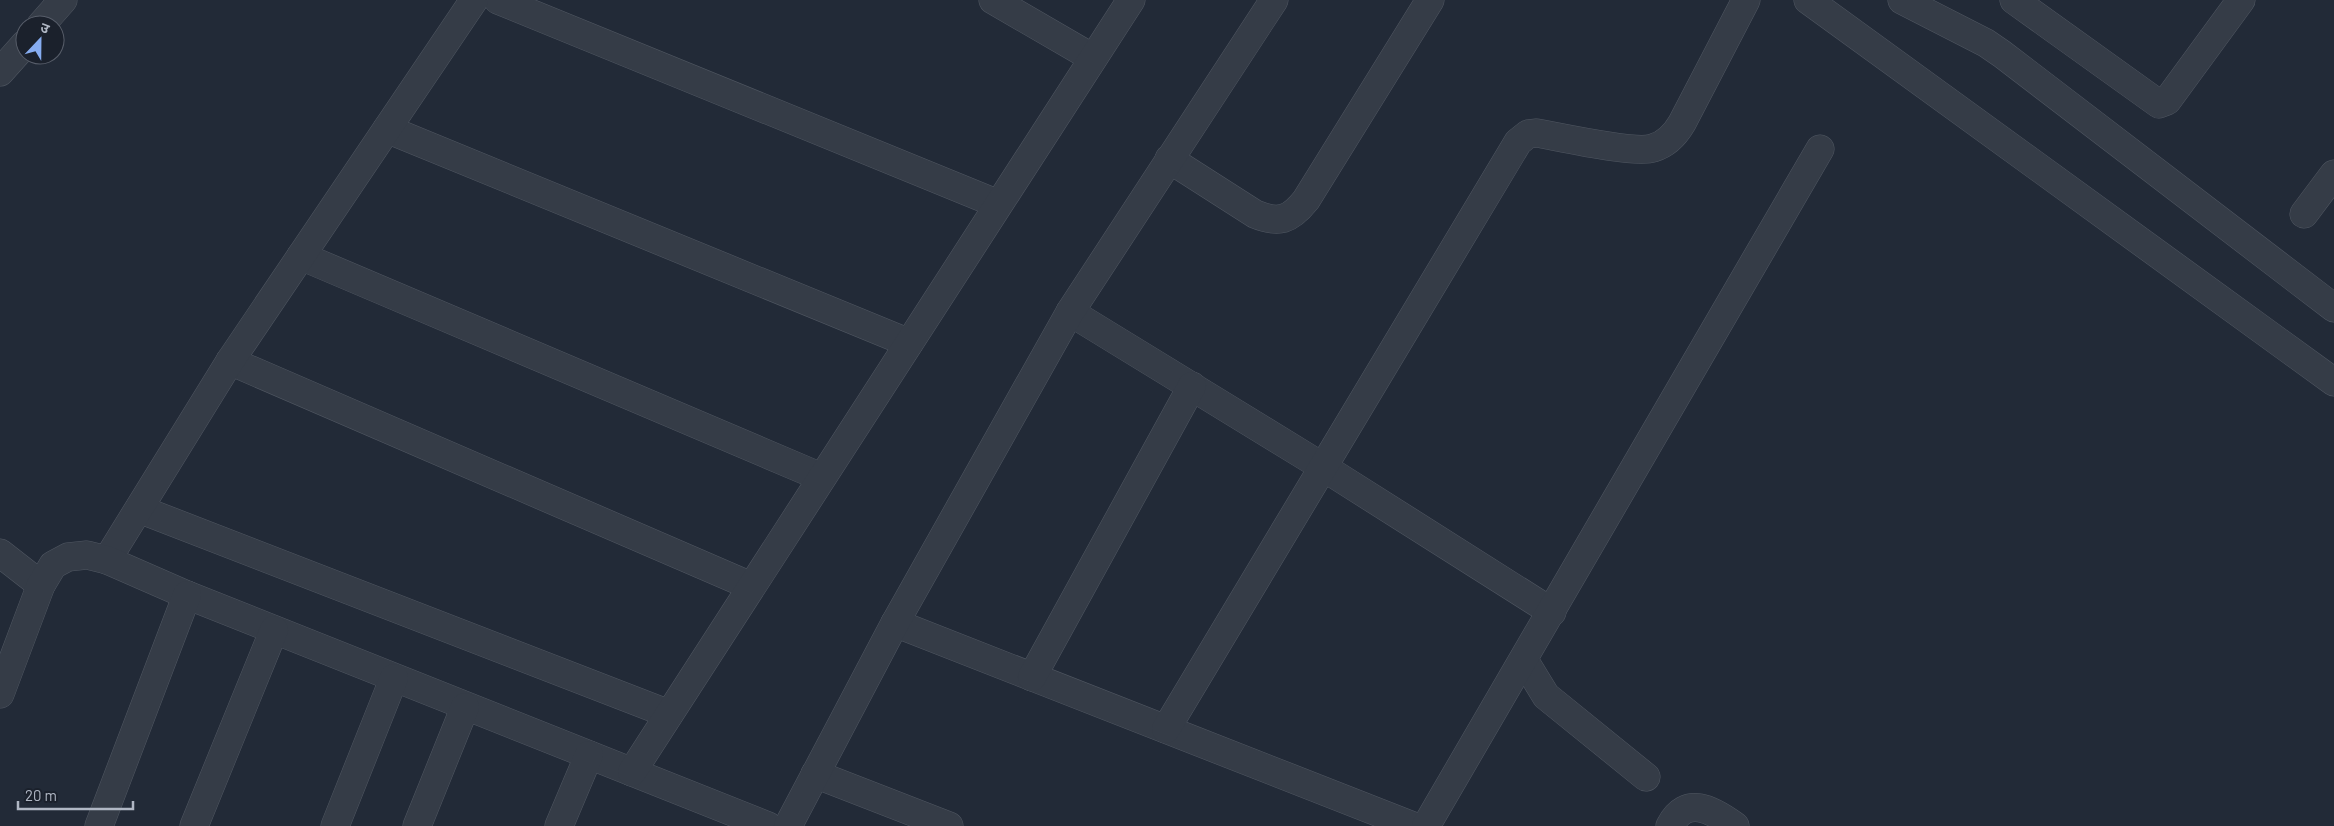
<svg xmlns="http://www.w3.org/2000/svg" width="2334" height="826" font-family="Barlow,'Noto Sans Devanagari',sans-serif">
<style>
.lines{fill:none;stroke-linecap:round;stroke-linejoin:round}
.minor-casing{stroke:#505762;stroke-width:29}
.minor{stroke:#353c47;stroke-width:28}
</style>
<rect width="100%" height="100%" fill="#222a37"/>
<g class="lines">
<g class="minor-casing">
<g id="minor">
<path d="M498,0L998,204"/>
<path d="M993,0L1093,58"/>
<path d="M1808,0L2334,382"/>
<path d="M1902,0L1986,43L2002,54L2334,308"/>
<path d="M2014,0L2159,104L2167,101L2241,0"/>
<path d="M41,25L63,0"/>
<path d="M0,72L25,44"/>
<path d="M387,129L909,343"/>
<path d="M1169,159L1255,214C1279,224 1290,220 1306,200L1430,0"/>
<path d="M2304,214L2334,174"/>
<path d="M301,256L821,477"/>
<path d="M1070,312L1323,467L1552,612"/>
<path d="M230,361L751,586"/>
<path d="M139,509L669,714"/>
<path d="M0,553L41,585"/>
<path d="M107,560L230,361L474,0"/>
<path d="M895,623L1413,826"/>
<path d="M1524,660L1546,696L1646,777"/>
<path d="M1032,677L1192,386"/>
<path d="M0,694L41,585L53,565L68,557L87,555L107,560L187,595L768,826"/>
<path d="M1166,729L1518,142L1528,134L1537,133C1560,137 1635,154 1653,148C1667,144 1675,135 1682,123L1746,0"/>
<path d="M632,772L1131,0"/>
<path d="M815,774L949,826"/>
<path d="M99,826L187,595"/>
<path d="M194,826L274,630"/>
<path d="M335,826L394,678"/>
<path d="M417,826L465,707"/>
<path d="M559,826L589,755"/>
<path d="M788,826L895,623L1070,312L1274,0"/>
<path d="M1426,826L1820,149"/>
<path d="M1670,826C1686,794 1713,810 1735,826"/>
</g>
</g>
<use href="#minor" class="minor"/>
</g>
<g transform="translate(40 40) rotate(22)"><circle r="24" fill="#1b212c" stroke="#575d69"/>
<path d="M0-4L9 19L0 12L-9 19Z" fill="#87adf1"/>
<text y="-8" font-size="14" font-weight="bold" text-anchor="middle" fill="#b0b7c4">उ</text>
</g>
<path d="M18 801v8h115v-8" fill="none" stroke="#b0b7c4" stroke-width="2.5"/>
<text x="25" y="801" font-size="15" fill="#b0b7c4" stroke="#1b212c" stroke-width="4" paint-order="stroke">20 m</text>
</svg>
